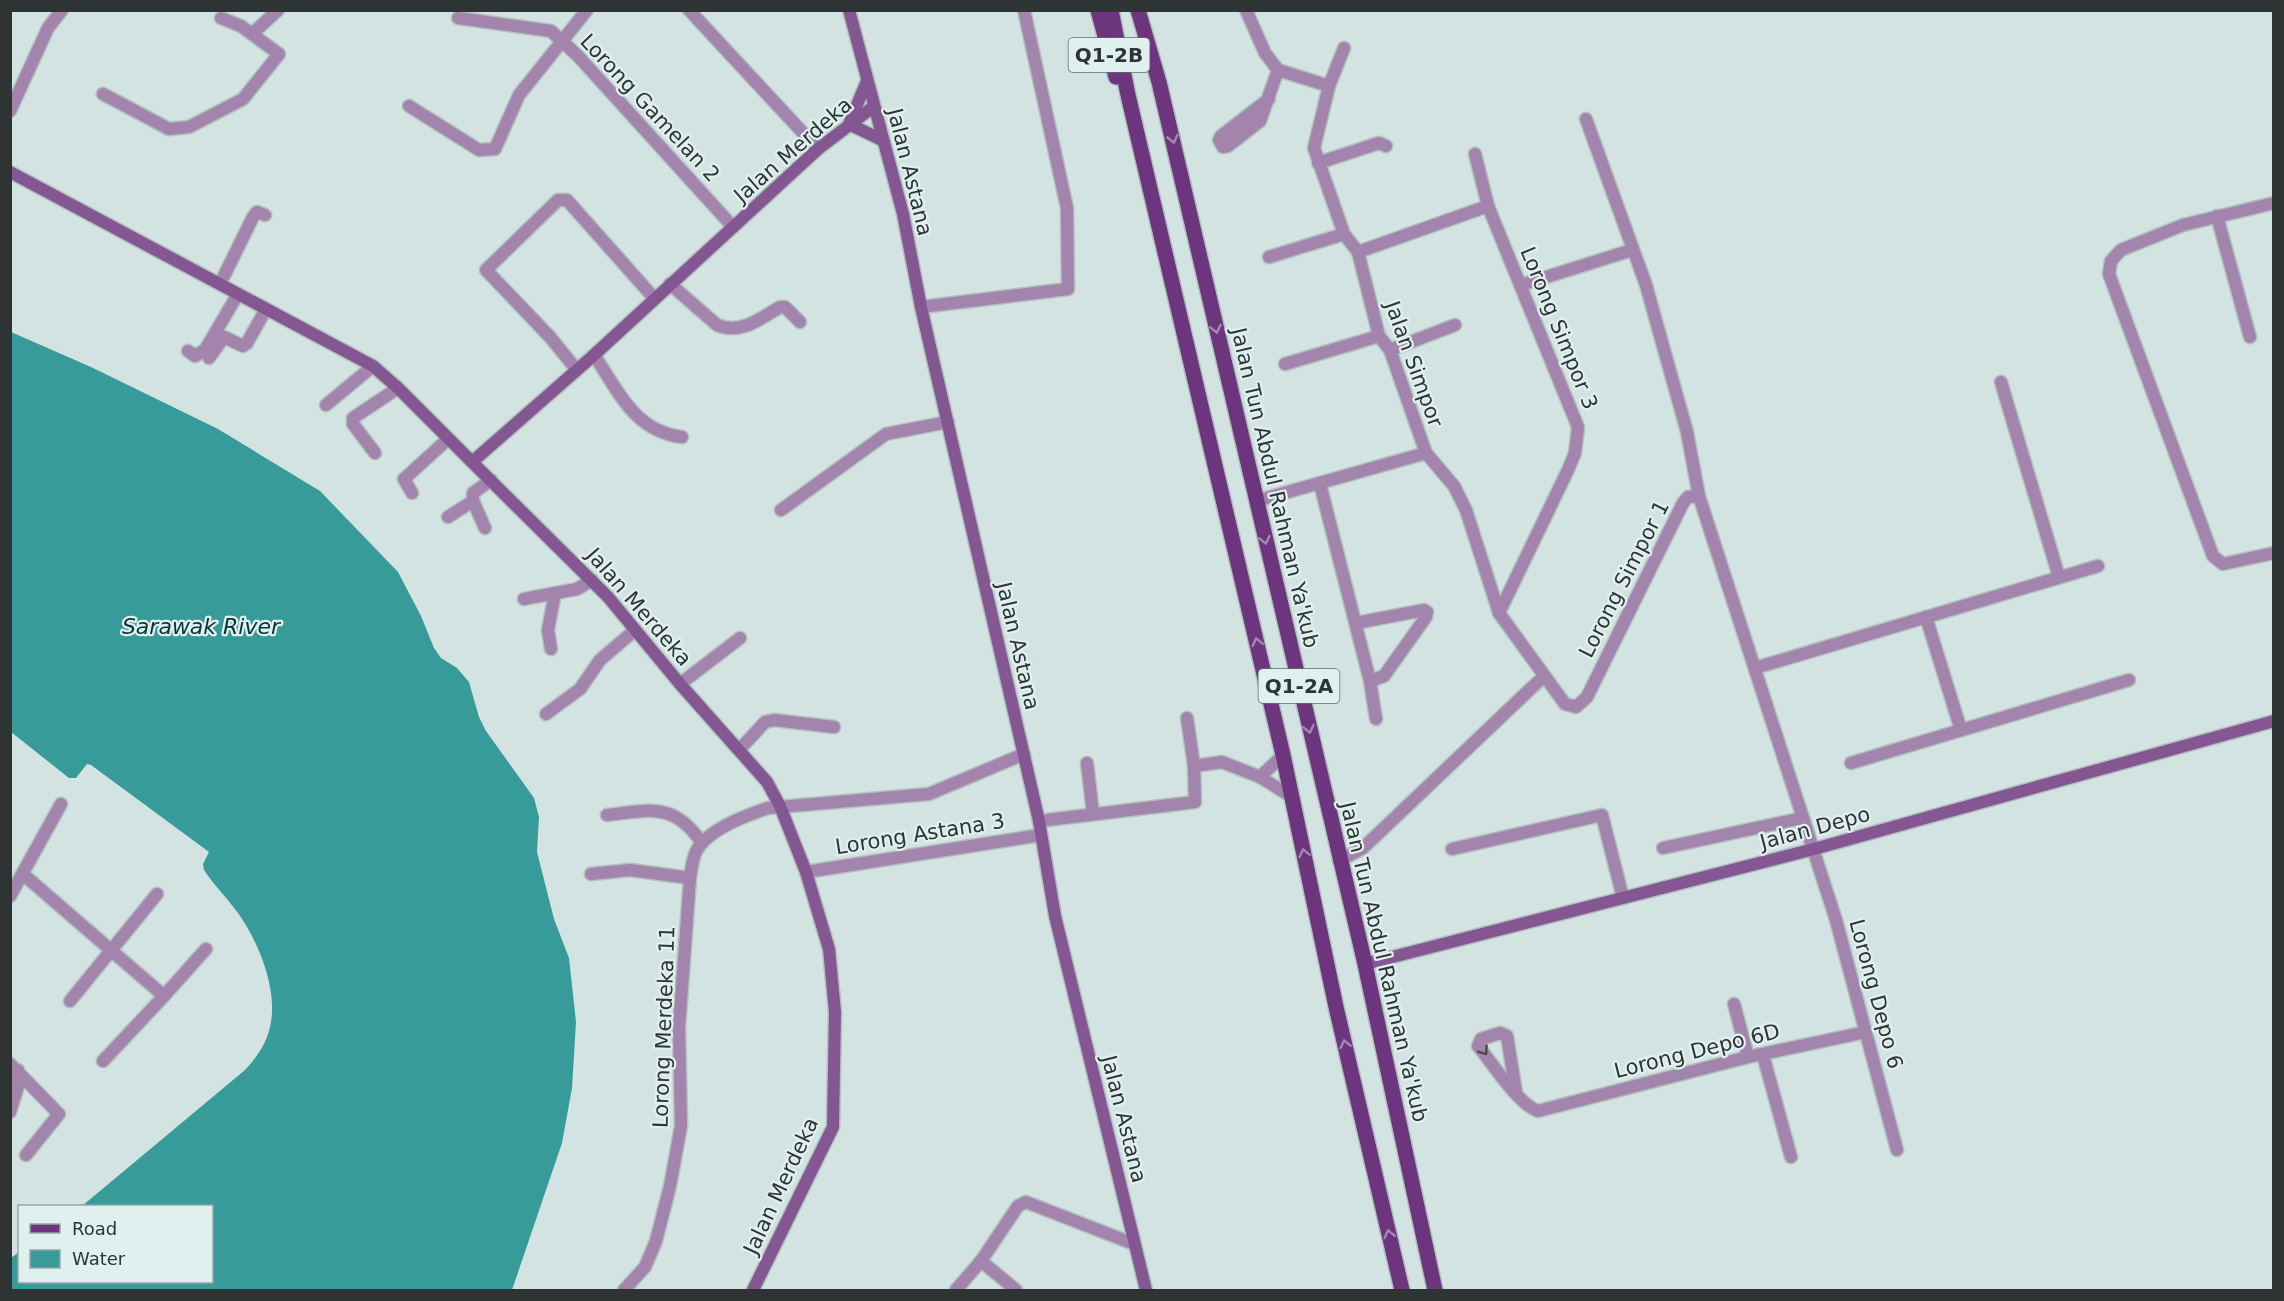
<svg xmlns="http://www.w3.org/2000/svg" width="2284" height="1301" font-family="'DejaVu Sans',sans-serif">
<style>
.water{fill:#379c99}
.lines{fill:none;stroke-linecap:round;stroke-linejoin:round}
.street-casing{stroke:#b2c0bf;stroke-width:15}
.secondary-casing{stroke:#b2c0bf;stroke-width:15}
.primary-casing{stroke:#b2c0bf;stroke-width:18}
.street{stroke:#a284ac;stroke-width:12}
.secondary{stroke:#845792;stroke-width:12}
.primary{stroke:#6d357e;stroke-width:15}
.oneway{stroke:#a189b1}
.oneway2{stroke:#4b4852}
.labels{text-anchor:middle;stroke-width:4.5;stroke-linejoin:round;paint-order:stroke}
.shield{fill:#e0f0ef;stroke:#636c6c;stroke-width:1.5}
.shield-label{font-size:20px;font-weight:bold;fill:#2e3434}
.street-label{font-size:21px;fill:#2e3434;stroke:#e0f0ef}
.water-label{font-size:22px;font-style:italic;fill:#063635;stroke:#e0f0ef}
</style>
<rect width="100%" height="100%" fill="#d3e3e2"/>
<path class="water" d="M11,332L91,367L218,429L320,491L398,572L421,616L434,648L441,658L457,668L469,682L479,717L486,731L534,798L539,817L537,852L554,919L569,958L576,1022L572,1088L562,1143L512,1290H11V1258L19,1252L20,1282H212V1206H82L245,1070C258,1056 268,1041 271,1022C277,987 258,941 238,913C227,898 214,885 204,870L203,864L209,852L91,765L87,764L76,778H69L11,732Z"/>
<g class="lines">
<g class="street-casing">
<g id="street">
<path d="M689,10L818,149"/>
<path d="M1246,10L1265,53L1278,70L1329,86"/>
<path d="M458,18L551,31L578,56L733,227"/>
<path d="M252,34L278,10"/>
<path d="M1344,48L1329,86L1314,148L1344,234L1358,252L1379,336L1390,350L1426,453L1454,486L1466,510L1499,613L1565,704L1576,707L1587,697L1683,503L1688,497L1699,496"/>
<path d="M103,94L169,129L189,127L243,99L279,54L241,26L221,18"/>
<path d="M1269,99L1221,136L1219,140L1223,147L1228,146L1260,121L1278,70"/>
<path d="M409,106L479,150L495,149L519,95L587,10"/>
<path d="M10,111L48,28L62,10"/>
<path d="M1586,119L1646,285L1687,432L1699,496L1836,920L1897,1150"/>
<path d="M1475,154L1488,206L1578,427L1575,453L1568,470L1499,613"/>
<path d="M1318,163L1379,143L1386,146"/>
<path d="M2274,203L2183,225L2121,250L2111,261L2109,274L2213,556L2223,564L2274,553"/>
<path d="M2217,216L2250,337"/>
<path d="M1358,252L1488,206"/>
<path d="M1269,257L1344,234"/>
<path d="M220,284L253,217L257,212L265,215"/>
<path d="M670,284L717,325C740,335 760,319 780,307H785L800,322"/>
<path d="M1521,285L1632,250"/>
<path d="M921,307L1068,289L1067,208L1024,10"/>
<path d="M1390,350L1455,325"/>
<path d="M188,351L195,356L205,350L238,294"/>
<path d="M594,355C619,392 634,431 682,437"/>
<path d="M209,358L224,337L243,346L247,343L266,309"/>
<path d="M1285,364L1379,336"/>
<path d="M576,369L550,337L486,270L558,200H567L654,298"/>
<path d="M2001,382L2059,577"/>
<path d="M326,405L373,366"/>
<path d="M375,453L353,424V418L398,388"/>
<path d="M1320,484L1370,681L1376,719"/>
<path d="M412,493L404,479L448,439"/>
<path d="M1256,501L1426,453"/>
<path d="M781,510L886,434L948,422"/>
<path d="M448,517L473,501"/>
<path d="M485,528L473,501V493L491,480"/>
<path d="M524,599L577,589L592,580"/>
<path d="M1926,617L1961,730"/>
<path d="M1356,623L1424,610L1427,612L1426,617L1384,676L1370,681"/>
<path d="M551,649L548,630L555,593"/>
<path d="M1755,668L2098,566"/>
<path d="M680,684L740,638"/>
<path d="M546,714L580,689L600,660L635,630"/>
<path d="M1187,718L1194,766"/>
<path d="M740,749L765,722L774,720L834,727"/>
<path d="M1087,763L1093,813"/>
<path d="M1851,763L2129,680"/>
<path d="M1260,777L1283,755"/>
<path d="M607,815C651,810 674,802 702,843"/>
<path d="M1039,821L1195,802L1194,766L1222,762L1260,777L1292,797"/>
<path d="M1663,848L1803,818"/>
<path d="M1452,849L1602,815L1623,898"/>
<path d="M1339,861L1363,848L1543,677"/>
<path d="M806,872L1041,835"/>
<path d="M591,874L630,870L690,878"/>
<path d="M24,875L164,996L103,1061"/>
<path d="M10,896L61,804"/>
<path d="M164,996L206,949"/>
<path d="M70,1001L157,894"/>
<path d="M1734,1004L1748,1057"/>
<path d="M1763,1055L1791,1157"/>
<path d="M10,1064L59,1114L26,1155"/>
<path d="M1516,1092L1507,1036L1500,1033L1481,1039L1478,1046C1493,1064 1518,1104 1538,1111L1748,1057L1866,1032"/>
<path d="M10,1112L18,1086V1070"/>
<path d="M981,1261L1016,1290"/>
<path d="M624,1290L645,1267L656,1241L670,1186L681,1126L679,1027L690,878C692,866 693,852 702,843C717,826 747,815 768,808L929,794L1024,754"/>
<path d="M956,1290L981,1261L1018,1206L1026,1202L1134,1244"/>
</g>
</g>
<g class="secondary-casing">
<g id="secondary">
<path d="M849,10L903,214L921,307L1039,821L1055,916L1146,1290"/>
<path d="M867,81L849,124L882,140"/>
<path d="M10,172L373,366L398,388L472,462"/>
<path d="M1365,964L1814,849L2274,721"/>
<path d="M753,1290L833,1127L835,1012L829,949L806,872L780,806L767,782L680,684L608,597L472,462L594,355L818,149L873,107"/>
</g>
</g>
<g class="primary-casing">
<g id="primary">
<path d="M1098,10L1116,77"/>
<path d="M1111,10L1128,95L1283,755L1336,1007L1402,1290"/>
<path d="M1138,10L1159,82L1365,964L1435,1290"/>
</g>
</g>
<use href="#street" class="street"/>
<use href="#secondary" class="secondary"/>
<use href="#primary" class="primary"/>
</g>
<defs><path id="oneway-chevron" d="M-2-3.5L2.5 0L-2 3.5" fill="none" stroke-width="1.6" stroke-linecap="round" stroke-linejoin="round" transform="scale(1.5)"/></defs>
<g class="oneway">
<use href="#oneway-chevron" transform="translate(1173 139) rotate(77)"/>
<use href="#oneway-chevron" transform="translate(1216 329) rotate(77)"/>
<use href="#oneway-chevron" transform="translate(1265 540) rotate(77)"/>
<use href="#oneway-chevron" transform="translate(1257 642) rotate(-103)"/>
<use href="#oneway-chevron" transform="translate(1309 729) rotate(77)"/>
<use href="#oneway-chevron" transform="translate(1304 853) rotate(-102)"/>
<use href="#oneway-chevron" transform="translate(1345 1044) rotate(-103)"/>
<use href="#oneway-chevron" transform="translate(1389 1234) rotate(-103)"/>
</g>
<use class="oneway2" href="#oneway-chevron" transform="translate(1484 1051) rotate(55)"/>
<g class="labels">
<g class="shield">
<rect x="1068.5" y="38" width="81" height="34" rx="4.5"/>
<rect x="1258.5" y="669" width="81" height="34" rx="4.5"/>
</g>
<g class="shield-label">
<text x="1109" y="62">Q1-2B</text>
<text x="1299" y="693">Q1-2A</text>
</g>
<g class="street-label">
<text transform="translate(650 108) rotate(47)" y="7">Lorong Gamelan 2</text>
<text transform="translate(793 150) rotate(-41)" y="7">Jalan Merdeka</text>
<text transform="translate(910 172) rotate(76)" y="7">Jalan Astana</text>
<text transform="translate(1559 328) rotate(68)" y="7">Lorong Simpor 3</text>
<text transform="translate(1414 364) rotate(70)" y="7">Jalan Simpor</text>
<text transform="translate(1275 488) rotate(77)" y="7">Jalan Tun Abdul Rahman Ya'kub</text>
<text transform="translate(1624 579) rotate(-63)" y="7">Lorong Simpor 1</text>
<text transform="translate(639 607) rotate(49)" y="7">Jalan Merdeka</text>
<text transform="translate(1018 646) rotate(77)" y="7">Jalan Astana</text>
<text transform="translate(1815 828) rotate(-15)" y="7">Jalan Depo</text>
<text transform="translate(920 834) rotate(-9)" y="7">Lorong Astana 3</text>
<text transform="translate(1384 962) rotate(77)" y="7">Jalan Tun Abdul Rahman Ya'kub</text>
<text transform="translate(1876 994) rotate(75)" y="7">Lorong Depo 6</text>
<text transform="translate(664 1027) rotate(-88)" y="7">Lorong Merdeka 11</text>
<text transform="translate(1697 1051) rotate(-14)" y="7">Lorong Depo 6D</text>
<text transform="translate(1124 1119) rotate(76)" y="7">Jalan Astana</text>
<text transform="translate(781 1186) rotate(-65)" y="7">Jalan Merdeka</text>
</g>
<g class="water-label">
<text x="201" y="634">Sarawak River</text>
</g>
</g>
<rect width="2284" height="1301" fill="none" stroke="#2e3434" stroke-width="24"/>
<rect x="18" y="1205" width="195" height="78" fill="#e0f0ef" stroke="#99a5a4" stroke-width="1.5"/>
<rect x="30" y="1224" width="30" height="9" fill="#6d357e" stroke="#99a5a4" stroke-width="1.5"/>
<text x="72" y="1235" font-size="18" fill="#2e3434">Road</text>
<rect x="30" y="1250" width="30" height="18" fill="#379c99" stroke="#99a5a4" stroke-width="1.5"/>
<text x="72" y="1265" font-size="18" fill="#2e3434">Water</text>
</svg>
